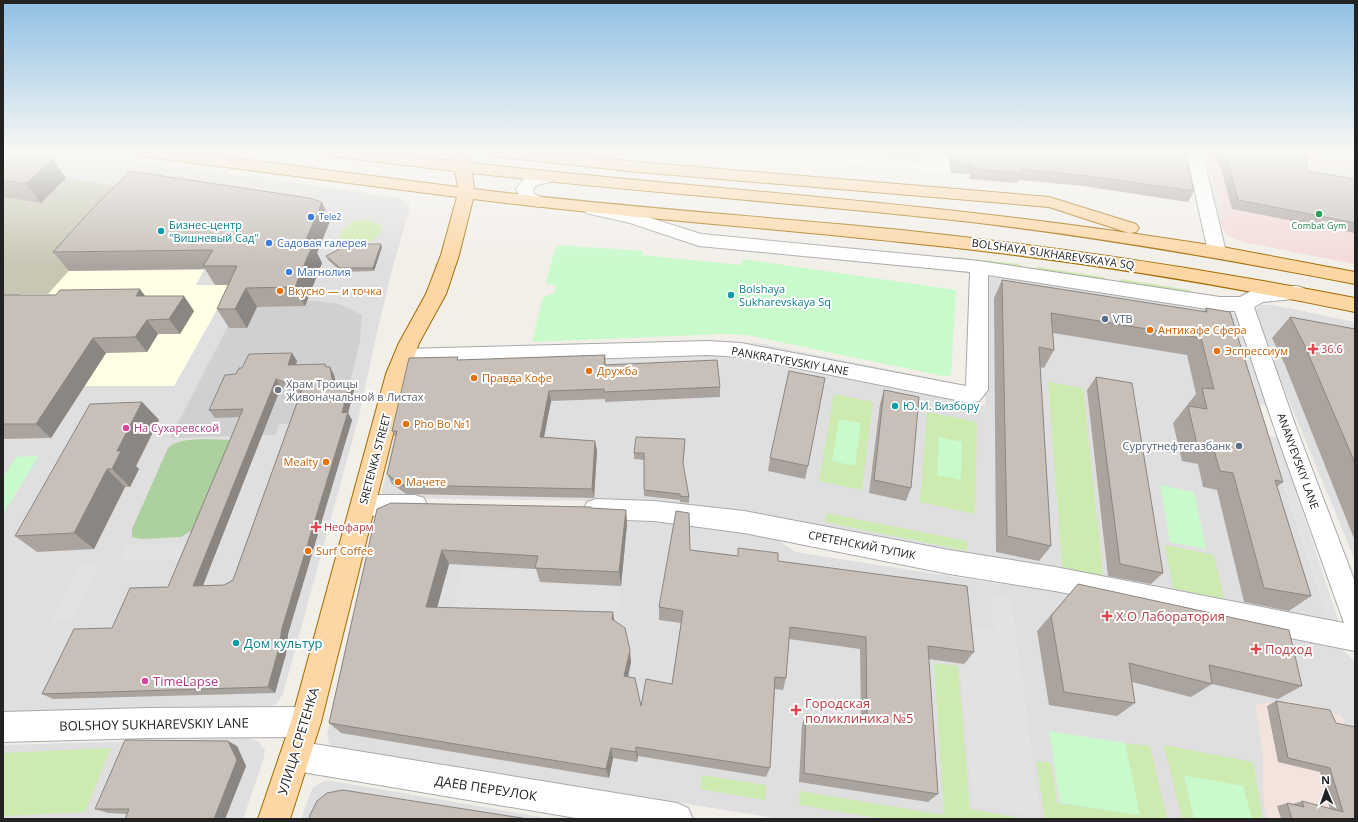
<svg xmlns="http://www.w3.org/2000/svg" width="1358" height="822" font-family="'Open Sans',sans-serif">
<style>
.residential{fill:#e0dfdf}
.commercial{fill:#f2dad9}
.education{fill:#ffffe5}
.religious{fill:#d0d0d0}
.military{fill:#f3e3dd}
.construction{fill:#c7c7b4}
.grass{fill:#cdebb0}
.forest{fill:#add19e}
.park{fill:#c8facc}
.parking{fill:#e2e2e2}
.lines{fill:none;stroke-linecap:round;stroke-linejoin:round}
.minor-casing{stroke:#a9a9a9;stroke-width:2}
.major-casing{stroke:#a06b00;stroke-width:2}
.minor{fill:#fff;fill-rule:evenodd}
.major{fill:#fcd6a4;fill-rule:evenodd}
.wall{fill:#aba49e;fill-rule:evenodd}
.shaded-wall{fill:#8b8681}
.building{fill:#c7bfb8;stroke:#8b8681;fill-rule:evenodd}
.leisure-dot{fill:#2e9e5b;stroke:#fff;stroke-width:1.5}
.shop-dot{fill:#3f7fe0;stroke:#fff;stroke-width:1.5}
.culture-dot{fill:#0f9aa8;stroke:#fff;stroke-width:1.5}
.food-dot{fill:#e8710a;stroke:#fff;stroke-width:1.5}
.service-dot{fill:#5c6f8a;stroke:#fff;stroke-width:1.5}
.health-dot{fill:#e0444e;stroke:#fff;stroke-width:1.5}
.worship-dot{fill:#6b7280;stroke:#fff;stroke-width:1.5}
.hotel-dot{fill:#d1479c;stroke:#fff;stroke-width:1.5}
.labels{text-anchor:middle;stroke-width:4;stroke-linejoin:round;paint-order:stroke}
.far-shop-label{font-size:9px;fill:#366cbe;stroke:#fff;text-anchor:start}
.far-leisure-label{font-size:9px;fill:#27864d;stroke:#fff}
.culture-label{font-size:11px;fill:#0d838f;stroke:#fff;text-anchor:start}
.shop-label{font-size:11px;fill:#366cbe;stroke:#fff;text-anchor:start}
.street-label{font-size:11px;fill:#222;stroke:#fff}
.food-label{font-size:11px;fill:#c56008;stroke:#fff;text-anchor:start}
.service-label{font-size:11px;fill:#4e5e75;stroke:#fff;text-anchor:start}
.health-label{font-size:11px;fill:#be3a42;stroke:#fff;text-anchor:start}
.worship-label{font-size:11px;fill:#5b616d;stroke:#fff;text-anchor:start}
.hotel-label{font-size:11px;fill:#b23c85;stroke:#fff;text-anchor:start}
.near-health-label{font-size:13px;fill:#be3a42;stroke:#fff;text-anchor:start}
.near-culture-label{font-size:13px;fill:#0d838f;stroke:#fff;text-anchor:start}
.near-hotel-label{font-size:13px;fill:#b23c85;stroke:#fff;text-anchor:start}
.near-street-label{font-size:13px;fill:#222;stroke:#fff}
</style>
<rect width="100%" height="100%" fill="#f2efe9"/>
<g class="residential">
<path d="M3,151H63L393,197L404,200L409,204V211L393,266L375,341L359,416L283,694L276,704L269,707L263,709L3,713Z"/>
<path d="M995,274L1227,310L1236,315L1244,335L1237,341L1326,612L1338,619V624L603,501L392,498L384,495L382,492L408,367L703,359H740L985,406L987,283L990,276Z"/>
<path d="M1261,305H1273L1355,322V560L1273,362L1256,313V309Z"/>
<path d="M377,514L603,519L696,525L777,539L795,552L1001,584L1059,586L1341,647L1355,662V819H781L332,747L329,744L327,735Z"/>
<path d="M248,738L258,741L265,750L263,761L243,819H3V745Z"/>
<path d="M325,781H332L554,819H301L312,789L318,784Z"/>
</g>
<path class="commercial" d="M1205,151H1355V264L1243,242L1227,235L1221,226L1220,221L1224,217Z"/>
<g class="education">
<path d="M1071,151L1017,180V183L970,179L969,174L842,163V167L835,166V162L824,161V165H817V161L690,152L689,155L647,152Z"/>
<path d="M204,270L196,285H231L174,386H3V300L20,294H48L69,271Z"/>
</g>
<path class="religious" d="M241,301H317L339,304L362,315L360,341L348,391H354L350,404L345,405L341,421L280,424L275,435L170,438Z"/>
<path class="military" d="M1285,701L1315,706L1342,716L1347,732L1355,819H1267L1263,797V756L1255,704Z"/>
<path class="construction" d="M66,178L142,190L109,224L48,294H20L16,299L3,300V197L41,203Z"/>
<g class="grass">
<path d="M839,151H933L930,157L921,162L845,156L840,154Z"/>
<path d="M361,220H369L381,225L382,230C376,244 350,252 340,237L341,232L352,222Z"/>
<path d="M956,257L1019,264L1022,266L954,259Z"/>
<path d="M1037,267L1104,277L1107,280L1038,270Z"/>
<path d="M1121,279L1190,290L1193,293L1122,283L1120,282Z"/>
<path d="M1048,382L1083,388L1103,576L1062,567Z"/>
<path d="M834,394L873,402L862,490L819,481Z"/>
<path d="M927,412L977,422L975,514L920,502Z"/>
<path d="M826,513L967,541V551L825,522Z"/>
<path d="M1165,545L1214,555L1224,599L1173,588Z"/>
<path d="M934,663L958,666L970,809L1026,819H884L799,805L800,791L944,815Z"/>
<path d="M1125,743L1150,746L1167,819H1045L1036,761L1051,763L1057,803L1140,815Z"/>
<path d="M1164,745L1253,762L1263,819H1252L1243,786L1184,776L1194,819H1182Z"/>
<path d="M111,748L85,812L3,816V753Z"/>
<path d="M702,775L766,785L765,800L700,789Z"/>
</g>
<path class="forest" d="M230,440L234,441L197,527L181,537L141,539L132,537V529L168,448C180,436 213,440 230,440Z"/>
<g class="park">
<path d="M560,245L643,251V255L741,265L743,259L956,290L951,373L949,376H943L747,335L721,334L532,342L543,297L555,293L556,286L546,283L555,248Z"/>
<path d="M839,419L861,423L855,466L832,461Z"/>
<path d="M939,437L962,442L961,480L937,475Z"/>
<path d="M39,456L3,514V477L16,457Z"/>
<path d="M1160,485L1194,492L1206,549L1170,542Z"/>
<path d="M1049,731L1125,743L1140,815L1060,803Z"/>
<path d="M1184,775L1243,786L1252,819H1194Z"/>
</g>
<g class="parking">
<path d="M1308,151H1355V163L1310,156Z"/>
<path d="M1302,160L1355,169V186L1307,178Z"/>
<path d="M853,179L949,187L956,191L845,182Z"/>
<path d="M1208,183L1214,184L1224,218L1220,221Z"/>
<path d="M1244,335L1267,405L1258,404L1237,341Z"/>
<path d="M703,340L758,343L956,383V388L757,348L532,347Z"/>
<path d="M708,352L762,358L761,363L740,359H703L497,364Z"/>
<path d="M791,363L963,397L962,402L790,368Z"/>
<path d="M1269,436L1278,437L1338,619L1326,612Z"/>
<path d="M191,542L185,559L119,561L127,544Z"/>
<path d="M99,564L71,621H51L81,565Z"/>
<path d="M462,568L538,571L535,584L621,588L616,621L450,616Z"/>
<path d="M990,596L1011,599L1041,817L973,806L960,666L970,668L967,627L994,631Z"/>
</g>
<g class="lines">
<g class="minor-casing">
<g id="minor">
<path d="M1186,151H1202L1226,252L1223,256L1217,258L1211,256L1208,252Z"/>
<path d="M551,172L557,174L559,177L557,180L537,185L533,189L534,194L544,198L547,202L544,206L538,207L521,201L516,189L525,177Z"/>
<path d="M592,204L641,215L701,234L979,261L1220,297H1240L1251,291L1275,286H1297L1304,288L1307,293L1304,298L1263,302L1254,307L1296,427L1355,582V651L1055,591L949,574L744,533L654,521L596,519L587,516L584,509L587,502L596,499L654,501L744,511L949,550L1055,567L1344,623L1274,427L1235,311H1220L988,275V390L979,401L971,403L741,357L708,355L403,365L396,362L393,357L396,352L403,349L708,341L741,343L966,386L970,272L699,246L630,223L586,213L583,209L586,205Z"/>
<path d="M363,495H415L424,498L427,505L424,512C408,518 370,518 354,512L351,505L354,498Z"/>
<path d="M306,707L316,712L321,722L316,732L306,737L149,738L3,742V712L149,708Z"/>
<path d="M296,741L677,803L688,808L693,819H582L296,771L285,767L281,756L285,745Z"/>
</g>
</g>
<g class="major-casing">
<path id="major" d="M132,151H179L458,187L455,171L329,156L323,154L321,151H372L455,161L456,151H472L471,163C690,188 910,201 1129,233L1049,207L638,172L493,156L487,154L485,151H539L638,162L1049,197L1136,224L1139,228L1136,232L1130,233L1217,246L1355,272V284C1225,259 1094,236 962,221C799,203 635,192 472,173L474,189C616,207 759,216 901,230C1053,246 1205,269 1355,298V312C1204,281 1053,257 900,242C758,227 615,217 473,199L459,255L446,294L419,343L408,374L321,722L290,819H258L291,722L386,374L399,343L426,294L441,255L457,197L140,156L134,154Z"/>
</g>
<use href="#minor" class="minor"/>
<use href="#major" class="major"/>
</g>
<g class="wall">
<path d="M647,151H705V153L690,152L689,155Z"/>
<path d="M947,151H1184L1194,191L1188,202L1083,186L1019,180L1017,183L970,179L969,174L951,173Z"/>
<path d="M1214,151H1306L1307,171L1355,179V233L1232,209L1221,169Z"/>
<path d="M3,153L66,178L41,203L3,197Z"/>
<path d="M330,221L317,253L322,263L305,306L257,307L247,328H229L217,309L228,285H215L205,269L69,271L53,252Z"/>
<path d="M382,247L374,271L342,272L328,260L326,256Z"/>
<path d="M1002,280L1204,312L1206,308L1283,482L1277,487L1311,596L1289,611L1244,602L1217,490L1203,487L1198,464L1182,461L1173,423L1196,394L1187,355L1053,333L1054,350L1044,368L1040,367L1051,546L1039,561L996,552L994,298Z"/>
<path d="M145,296L194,311L180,334H158L147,352L106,353L51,438L3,439V298Z"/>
<path d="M1290,317L1355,329V541L1285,365L1272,338Z"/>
<path d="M605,355L606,365L720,387V397L605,402V399L551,401L544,437L595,441L597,451L594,498L406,494L392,484L387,474L396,438L392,431L459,360Z"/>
<path d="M297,361L296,365L330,367L334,375L336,383L350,382L354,390L348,413L352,420L288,634L286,654L275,693L53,699L42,694L112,628L168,587L240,417L215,418L209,410L236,374L242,368ZM281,387L300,394L233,580L224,585H203Z"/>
<path d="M1096,377L1163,573L1151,584L1108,576L1087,390Z"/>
<path d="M884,390L911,488L906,501L869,493L880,404Z"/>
<path d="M142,402L159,420L136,466L139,469L130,487H125L94,549L37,552L15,536Z"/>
<path d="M685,446L683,464L689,497V503L680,502V500L644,496V460L634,459V453Z"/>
<path d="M770,458L808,466L805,479L768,471Z"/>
<path d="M591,508L626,510L627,524L621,586L540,582L536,569L449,564L437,607L614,620L631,662L628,676L641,706L672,684L681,623L659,620V607L690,550L778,561L974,652L964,664L929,659L938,794L928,802L799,782L802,724L806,714L861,722L860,649L789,639L786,678L783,690L775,689L770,768L766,777L638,756L637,762L613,758L609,778L341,733L329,723L377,509Z"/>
<path d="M1078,584L1302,686L1278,699L1212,684L1191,697L1132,682L1135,703L1117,716L1049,705L1037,631Z"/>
<path d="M1276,701L1330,710L1355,819H1281L1277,806L1287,803L1293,804L1302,801L1330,809L1320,772L1278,762L1267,706Z"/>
<path d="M237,746L246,766L225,819H125L127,814L108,813L95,809Z"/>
</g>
<g class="shaded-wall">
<path d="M53,159L66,178L41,203L26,184Z"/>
<path d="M322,202L330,221L317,253L322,263L305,306L295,287L302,249Z"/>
<path d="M381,244L382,247L374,271L373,268Z"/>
<path d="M246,288L257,307L247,328L235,309Z"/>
<path d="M140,289L151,304L136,296Z"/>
<path d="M184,296L194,311L180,334L169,319Z"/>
<path d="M147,320L158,334L147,352L135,337Z"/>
<path d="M93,338L106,353L51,438L36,424Z"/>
<path d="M292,353L297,361L293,373L288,365Z"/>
<path d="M330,367L334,375L338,392L333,384Z"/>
<path d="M276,379L281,387L200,593L193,586Z"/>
<path d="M350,382L354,390L348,413L352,420L288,634L286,654L275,693L268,687L282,628Z"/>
<path d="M549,391L551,401L542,447L540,437Z"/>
<path d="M142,402L159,420L136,466L139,469L130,487L112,469L117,451Z"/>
<path d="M595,441L597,451L594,498L592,489Z"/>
<path d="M107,469L125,487L94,549L74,533Z"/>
<path d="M626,510L627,524L621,586L619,572Z"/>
<path d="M442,550L449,564L434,619L426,607Z"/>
<path d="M613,612L615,624L612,619Z"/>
<path d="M630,650L631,662L626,687L624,676Z"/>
<path d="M228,741L237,746L246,766L225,819H214Z"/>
<path d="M636,747L638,756L637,762L636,752Z"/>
<path d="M611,748L613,758L609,778L606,769Z"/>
</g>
<g class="building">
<path d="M952,151H1184L1194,191L1088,176L1021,169V173L974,169L973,164L955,162Z"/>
<path d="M1223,151H1306L1307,155V171L1355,179V223L1238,200L1227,160Z"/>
<path d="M3,153L53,159L26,184L3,180Z"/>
<path d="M130,171L309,198L322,202L302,249L313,244L295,287L246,288L235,309H217L237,266H203L213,250L53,252L96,205Z"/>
<path d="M349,244H381L373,268H340L326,256Z"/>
<path d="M1002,280L1207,312L1206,308L1230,312L1283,482L1275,480L1311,596L1264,588L1233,473L1220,471L1213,447L1197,444L1188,406L1207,409L1202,388L1214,389L1201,338L1051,313L1054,350L1039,347L1051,546L1007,536Z"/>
<path d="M140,289L136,296H184L169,319L147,320L135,337L93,338L36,424H3V298L5,295H56L60,290Z"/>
<path d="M1290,317L1355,329V463L1304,344Z"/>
<path d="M292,353L288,365L325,364L326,367H330L333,384L350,382L342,413L348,412L282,628L279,648L268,687L42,694L74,629L112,628L130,588L168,587L243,409L209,410L225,375L236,374L239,368H242L249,354ZM276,379L302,389L233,580L224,585L193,586Z"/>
<path d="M605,355L604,365L717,360L720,387L604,392V389L549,391L540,437L595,441L592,489L401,485L387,474L397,431H392L409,358L458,357L457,360Z"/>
<path d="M789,371L825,378L808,466L770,458Z"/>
<path d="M1096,377L1132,383L1163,573L1120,564Z"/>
<path d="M884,390L919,397L911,488L874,480Z"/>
<path d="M142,402L117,451H121L112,469H107L74,533L15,536L90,404Z"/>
<path d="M636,437L685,439L683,463L689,497L680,496V494L644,490V453H634Z"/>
<path d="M391,503L591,507V508L626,510L619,572L535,568L538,556L442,550L426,607L613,612L612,619L625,628L630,650L624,676L635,678L641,706L646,679L672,684L683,611L659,607L676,511L689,513L690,550L738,556V548L778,553V561L967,586L974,652L928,646L938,794L804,773L806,714L867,723L866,637L790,627L786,678L775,677L770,768L636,747V752L611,748L606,769L329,723L377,509Z"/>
<path d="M1078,584L1289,630L1302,686L1209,665L1212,684L1129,663L1135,703L1064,692L1051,616Z"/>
<path d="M1276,701L1330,710L1336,723L1355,727V819H1292L1287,803L1304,807L1302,801L1343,812L1330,768L1288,758Z"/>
<path d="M125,740L228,741L237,760L214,819H125L129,809H95Z"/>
<path d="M343,790L528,819H309L310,815L317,801L327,793Z"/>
</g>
<linearGradient id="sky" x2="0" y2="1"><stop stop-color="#8fc0e4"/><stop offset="0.57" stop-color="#f9f8f5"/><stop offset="1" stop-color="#f9f8f5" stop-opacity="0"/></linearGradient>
<rect width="1358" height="266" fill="url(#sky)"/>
<circle class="leisure-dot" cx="1319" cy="214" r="4"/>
<g class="shop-dot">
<circle cx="311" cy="217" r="4"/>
<circle cx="269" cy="243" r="4"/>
<circle cx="289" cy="272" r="4"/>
</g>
<g class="culture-dot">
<circle cx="161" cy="231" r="4"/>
<circle cx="731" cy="295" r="4"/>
<circle cx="895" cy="406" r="4"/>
<circle cx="236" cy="643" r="4"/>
</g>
<g class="food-dot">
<circle cx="280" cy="291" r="4"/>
<circle cx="1150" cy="330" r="4"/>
<circle cx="1217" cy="351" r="4"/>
<circle cx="589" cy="371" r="4"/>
<circle cx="474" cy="378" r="4"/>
<circle cx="406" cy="424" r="4"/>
<circle cx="326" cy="462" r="4"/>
<circle cx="398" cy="482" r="4"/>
<circle cx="308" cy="551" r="4"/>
</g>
<g class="service-dot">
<circle cx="1105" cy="319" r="4"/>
<circle cx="1239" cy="446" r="4"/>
</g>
<g class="health-dot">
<path d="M1311 343h4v4h4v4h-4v4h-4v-4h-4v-4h4z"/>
<path d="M314 521h4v4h4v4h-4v4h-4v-4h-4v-4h4z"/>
<path d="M1105 610h4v4h4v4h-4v4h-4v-4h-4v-4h4z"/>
<path d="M1254 643h4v4h4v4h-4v4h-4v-4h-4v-4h4z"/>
<path d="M794 704h4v4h4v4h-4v4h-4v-4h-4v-4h4z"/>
</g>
<circle class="worship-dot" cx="278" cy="390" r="4"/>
<g class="hotel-dot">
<circle cx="126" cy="428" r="4"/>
<circle cx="145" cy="681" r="4"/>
</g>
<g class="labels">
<g class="far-shop-label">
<text x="319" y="220">Tele2</text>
</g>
<g class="far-leisure-label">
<text x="1319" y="229">Combat Gym</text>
</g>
<g class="culture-label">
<text x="169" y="229">Бизнес-центр<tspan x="169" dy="13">"Вишневый Сад"</tspan></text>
<text x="739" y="293">Bolshaya<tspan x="739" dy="13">Sukharevskaya Sq</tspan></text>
<text x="903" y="410">Ю. И. Визбору</text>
</g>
<g class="shop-label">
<text x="277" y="247">Садовая галерея</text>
<text x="297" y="276">Магнолия</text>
</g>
<g class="street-label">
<text transform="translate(1053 254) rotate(8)" y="4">BOLSHAYA SUKHAREVSKAYA SQ</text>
<text transform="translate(790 361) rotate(10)" y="4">PANKRATYEVSKIY LANE</text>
<text transform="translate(375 459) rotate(-75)" y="4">SRETENKA STREET</text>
<text transform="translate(1298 461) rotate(70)" y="4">ANANYEVSKIY LANE</text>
<text transform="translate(862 545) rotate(11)" y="4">СРЕТЕНСКИЙ ТУПИК</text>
</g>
<g class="food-label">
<text x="288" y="295">Вкусно — и точка</text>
<text x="1158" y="334">Антикафе Сфера</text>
<text x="1225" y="355">Эспрессиум</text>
<text x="597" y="375">Дружба</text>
<text x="482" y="382">Правда Кофе</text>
<text x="414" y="428">Pho Bo №1</text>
<text x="318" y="466" text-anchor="end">Mealty</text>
<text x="406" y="486">Мачете</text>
<text x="316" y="555">Surf Coffee</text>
</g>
<g class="service-label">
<text x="1113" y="323">VTB</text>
<text x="1231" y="450" text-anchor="end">Сургутнефтегазбанк</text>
</g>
<g class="health-label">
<text x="1321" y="353">36.6</text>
<text x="324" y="531">Неофарм</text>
</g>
<g class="worship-label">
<text x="286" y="388">Храм Троицы<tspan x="286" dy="13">Живоначальной в Листах</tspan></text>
</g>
<g class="hotel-label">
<text x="134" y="432">На Сухаревской</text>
</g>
<g class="near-health-label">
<text x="1116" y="621">X.O Лаборатория</text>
<text x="1265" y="654">Подход</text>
<text x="805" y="708">Городская<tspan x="805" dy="15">поликлиника №5</tspan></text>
</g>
<g class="near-culture-label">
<text x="244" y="648">Дом культур</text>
</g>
<g class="near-hotel-label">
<text x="153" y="686">TimeLapse</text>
</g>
<g class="near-street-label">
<text transform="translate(154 724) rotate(-1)" y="5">BOLSHOY SUKHAREVSKIY LANE</text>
<text transform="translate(298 741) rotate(-73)" y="5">УЛИЦА СРЕТЕНКА</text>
<text transform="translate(486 788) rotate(9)" y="5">ДАЕВ ПЕРЕУЛОК</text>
</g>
</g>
<rect width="1358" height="822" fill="none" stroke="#222222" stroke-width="8"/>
<g transform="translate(1326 790) rotate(358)" stroke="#ffffff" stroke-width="3" paint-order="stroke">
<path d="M0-3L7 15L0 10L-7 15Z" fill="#222222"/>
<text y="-6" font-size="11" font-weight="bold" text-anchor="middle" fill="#222222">N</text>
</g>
</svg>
